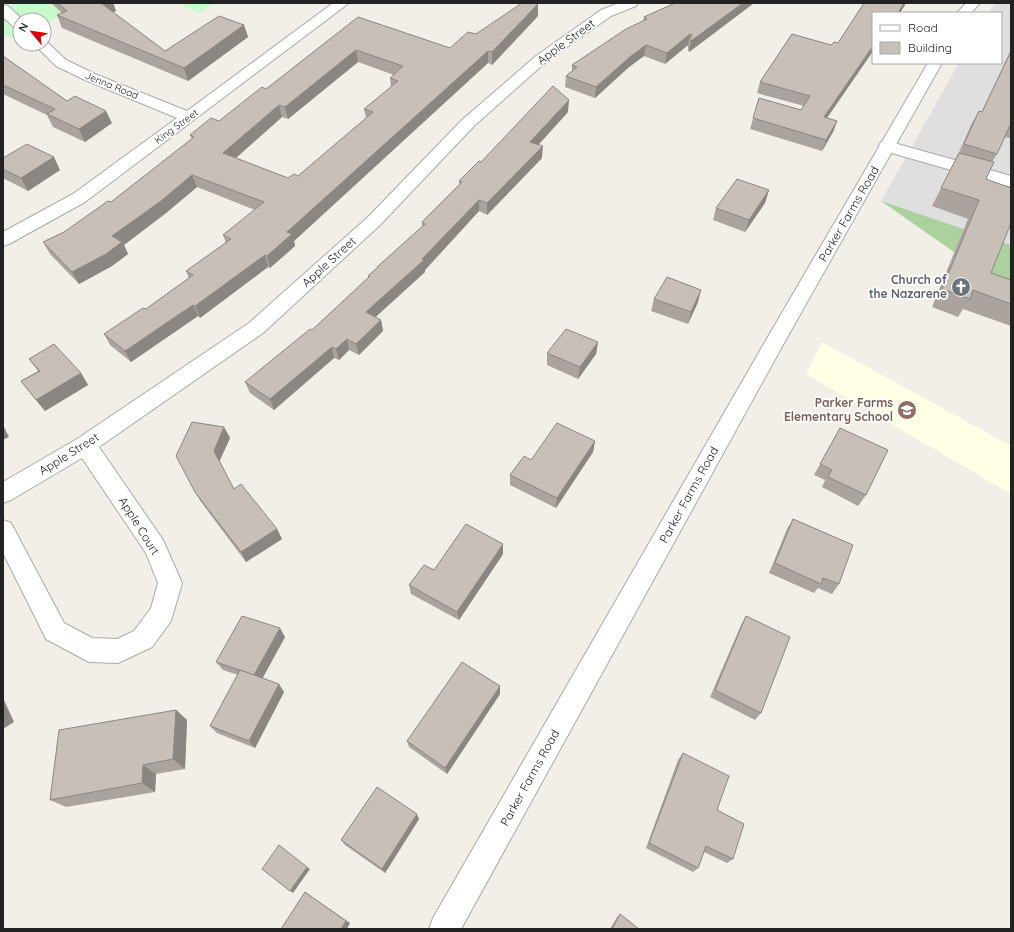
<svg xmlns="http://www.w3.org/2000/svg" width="1014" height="932" font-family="Quicksand,sans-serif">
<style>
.residential{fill:#e0dfdf}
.education{fill:#ffffe5}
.forest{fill:#add19e}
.park{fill:#c8facc}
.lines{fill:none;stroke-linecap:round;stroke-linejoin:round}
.minor-casing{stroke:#a9a9a9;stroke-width:2}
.tertiary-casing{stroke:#a9a9a9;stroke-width:2}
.minor{fill:#fff;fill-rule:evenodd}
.tertiary{fill:#fff;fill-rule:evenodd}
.wall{fill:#aba49e;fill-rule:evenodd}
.shaded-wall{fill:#8b8681}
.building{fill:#c7bfb8;stroke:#8b8681;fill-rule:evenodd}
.labels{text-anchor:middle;stroke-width:3.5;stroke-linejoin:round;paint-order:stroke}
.far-street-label{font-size:10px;fill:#222;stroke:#fff}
.street-label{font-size:12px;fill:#222;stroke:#fff}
.worship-label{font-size:12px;font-weight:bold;fill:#5b616d;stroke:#fff;text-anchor:end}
.education-label{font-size:12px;font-weight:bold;fill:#785e54;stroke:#fff;text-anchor:end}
</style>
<rect width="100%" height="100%" fill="#f2efe9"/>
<path class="residential" d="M996,3H1011V245L881,201L959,63H1001V13H988Z"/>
<path class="education" d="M822,342L1011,446V494L806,374Z"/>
<path class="forest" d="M881,201L1011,245V302L980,291L990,264L954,252Z"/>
<g class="park">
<path d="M16,3H90L44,24V20H20V35L13,39L3,34V9Z"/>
<path d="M177,3H217L198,13Z"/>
</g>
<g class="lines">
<g class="minor-casing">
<g id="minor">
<path d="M333,3H349L85,202L9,244L3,246V232L73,194L177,118L85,80L56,66L34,44H44V40L46,41L66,60L95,74L187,111Z"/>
<path d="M619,3H638L636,6L611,16L546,62L474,126L380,225L263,333L99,447L163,540L182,583L171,621L152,647L118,663L89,662L46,639L3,553V520L11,523L64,623L92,638L117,639L134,631L151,608L158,583L146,553L82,458L11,500L3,503V482L77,439L249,323L368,217L462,120L536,56L601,10Z"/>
<path d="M3,5L8,6L23,20H20V29L15,28L3,17Z"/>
<path d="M887,141L1011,176V187L881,150L879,146L881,142Z"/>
</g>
</g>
<g class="tertiary-casing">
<g id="tertiary">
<path d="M966,3H980L971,13H957Z"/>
<path d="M928,63H942L784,343L461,929H429L433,918L769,335Z"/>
</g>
</g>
<use href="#minor" class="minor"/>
<use href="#tertiary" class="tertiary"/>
</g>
<g class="wall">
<path d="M51,3H113L116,11L112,12L165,51L244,25L248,37L188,81L62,28L57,15L62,13Z"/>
<path d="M675,3H754L689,52L688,50V45L665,64L644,56L629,67L595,98L565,87L566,76L572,71V65L643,21L644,17Z"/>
<path d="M864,3H906L900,13H873V51L827,118L837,121L833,132L822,151L750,129L759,98L801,110L804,106L757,93L760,82L792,34L831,45L834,42L838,43Z"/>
<path d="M538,4V16L492,65L488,63L294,241L295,246L270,268L268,267L200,318L198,316L131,362L110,345L104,334L146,309L189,278L186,271L226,243L223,235L255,210L197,187L166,213L124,245L128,254L112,266L79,284L50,254L43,242L64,232L111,202L192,139L190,135L219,121L266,89L358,17L450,48L476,34ZM358,62L394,75L390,78L391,87L364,109L366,118L298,176L288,178L235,158L282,117L288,119Z"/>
<path d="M1011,50V137L1010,138L1005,137L997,154L992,162L986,179L991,273L1011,280V326L963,309L958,317L932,307L968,219L932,206L956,159L971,125L979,111L982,112Z"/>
<path d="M3,56L67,101L112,123L85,142L53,127L47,115L3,94Z"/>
<path d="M568,112L538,145L542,158L487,215L479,211L425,270V272L375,317L381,320L383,331L359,355L349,350L339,360L334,358L274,410L250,393L245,382L312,330L369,277L368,276L377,268V267L422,227V222L459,185V181L481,162Z"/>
<path d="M3,158L60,170L28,191L3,178Z"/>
<path d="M769,190L765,203L745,232L713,220L716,208Z"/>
<path d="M654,299L698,302L688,324L651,311Z"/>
<path d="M598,342L596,354L578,379L547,365V353Z"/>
<path d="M29,359L81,373L88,385L45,411L21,381L38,371Z"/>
<path d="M224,427L230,438L219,462L234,489L277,529L282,539L246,562L201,502L195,492Z"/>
<path d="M840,428L866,495L858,506L822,487L825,480L814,475Z"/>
<path d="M595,441L593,452L556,508L510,485V475L531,460Z"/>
<path d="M793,519L839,584L832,594L818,588L814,593L769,573L787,529Z"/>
<path d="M503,554L459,620L411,594L409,585L434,570Z"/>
<path d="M746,616L761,713L755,720L710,697L741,625Z"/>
<path d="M285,637L262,678L284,692L255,748L217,733L210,726L238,675L223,670L216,662Z"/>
<path d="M500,694L447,774L409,747L407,741Z"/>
<path d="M176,710L187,720L185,769L156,774L155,792L66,807L50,800Z"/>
<path d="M683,753L717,810L733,859L727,863L704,852L698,868L693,872L646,848L678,760Z"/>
<path d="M419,819L385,873L345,845L341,840Z"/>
<path d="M620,914L639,929H610L617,917Z"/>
</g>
<g class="shaded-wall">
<path d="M100,3H113L116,11L105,15Z"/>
<path d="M743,3H754L689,52L691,41Z"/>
<path d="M904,3H906L900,13H898Z"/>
<path d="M538,4V16L492,65V52Z"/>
<path d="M244,25L248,37L188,81L184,68Z"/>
<path d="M690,34L688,45L665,64L667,53Z"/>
<path d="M646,45L644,56L629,67L595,98L596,87L631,56Z"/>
<path d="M873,46V51L820,128L824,117Z"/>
<path d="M356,50L358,62L288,119L285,107Z"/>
<path d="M488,51V63L294,241L295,246L270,268L267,256L287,232Z"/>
<path d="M569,100L568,112L530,154V142Z"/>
<path d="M279,105L282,117L227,166L223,153Z"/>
<path d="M106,111L112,123L85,142L79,129Z"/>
<path d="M837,121L833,132L822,151L826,140Z"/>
<path d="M543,146L542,158L487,215V203Z"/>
<path d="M54,157L60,170L28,191L21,178Z"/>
<path d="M192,175L197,187L166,213L124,245L128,254L112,266L79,284L72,272L112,236Z"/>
<path d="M769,190L765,203L745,232L749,220Z"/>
<path d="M479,200V211L425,270V272L368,324L366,312L422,259Z"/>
<path d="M265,255L268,267L200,318L195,306Z"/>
<path d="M701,290L698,302L688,324L691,312Z"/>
<path d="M193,305L198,316L131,362L125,351Z"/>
<path d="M381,320L383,331L359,355L356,344Z"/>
<path d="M347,339L349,350L339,360L336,349Z"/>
<path d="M598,342L596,354L578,379L580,367Z"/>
<path d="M332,347L334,358L274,410L270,399Z"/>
<path d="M81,373L88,385L45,411L36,400Z"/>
<path d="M3,425L9,437L3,440Z"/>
<path d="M224,427L230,438L219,462L214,451Z"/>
<path d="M595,441L593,452L556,508L557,498Z"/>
<path d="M277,529L282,539L246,562L241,552Z"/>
<path d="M503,544V554L459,620L457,612Z"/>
<path d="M280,628L285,637L260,683L254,675Z"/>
<path d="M279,684L284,692L255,748L249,741Z"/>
<path d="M500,686V694L447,774L445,768Z"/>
<path d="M3,698L14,722L3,729Z"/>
<path d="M176,710L187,720L185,769L173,759Z"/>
<path d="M143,765L156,774L155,792L142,783Z"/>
<path d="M417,814L419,819L385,873L382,869Z"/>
<path d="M307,867L310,869L293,893L290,891Z"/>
<path d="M310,896L350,923L347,929H341Z"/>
</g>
<g class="building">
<path d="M58,3H101L165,51L219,16L244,25L184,68L57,15L67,11Z"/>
<path d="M522,3H537L538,4L492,52L488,51L287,232L292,234L267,256L265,255L195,306L193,305L125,351L104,334L143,308L146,309L193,275L186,271L231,239L223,235L264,202L192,175L161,201L112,236L122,242L106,254L72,272L43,242L64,232L108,201L111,202L194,137L190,135L211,118L219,121L262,87L266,89L358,17L450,48L468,32L476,34ZM356,50L403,66L390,78L398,81L364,109L373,112L298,176L294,174L288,178L223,153L279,105L285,107Z"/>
<path d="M675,3H743L691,41L690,39L692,35L690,34L667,53L646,45L631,56L596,87L566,76L577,67L572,65L626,29L647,19L644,17Z"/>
<path d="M864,3H904L898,13H873V46L824,117L837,121L826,140L753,118L759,98L801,110L810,96L760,82L792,34L831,45L834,42L838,43Z"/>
<path d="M1011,51V123L997,154L964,144L979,111L982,112Z"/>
<path d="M3,56L67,101L75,96L106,111L79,129L47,114L55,109L3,85Z"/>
<path d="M553,86L569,100L530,142L543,146L487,203L479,200L422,259L424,260L366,312L381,320L356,344L347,339L336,349L332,347L270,399L245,382L310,329L312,330L370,276H368L378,267H377L425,224L422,222L462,182L459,181L479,161L481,162Z"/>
<path d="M27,144L54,157L21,178L3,169V158Z"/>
<path d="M959,153L994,162L986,179L1011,188V223L991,273L1011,280V304L973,290L970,299L942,289L979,200L941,188Z"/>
<path d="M737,179L769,190L749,220L716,208Z"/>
<path d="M667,277L701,290L691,312L654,299Z"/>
<path d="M566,329L598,342L580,367L547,353Z"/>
<path d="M54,344L81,373L36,400L21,381L40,371L29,359Z"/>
<path d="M192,422L224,427L214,451L234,489L241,484L277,529L241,552L195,492L176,456Z"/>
<path d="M557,423L595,441L557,498L510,475L524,456L531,460Z"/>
<path d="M840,428L888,450L866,495L828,477L832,470L820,464Z"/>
<path d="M793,519L853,545L839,584L823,578L821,584L775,563Z"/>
<path d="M466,524L503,544L457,612L409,585L424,565L434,570Z"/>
<path d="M242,616L280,628L254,675L216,662Z"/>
<path d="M746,616L790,637L761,713L715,690Z"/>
<path d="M462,662L500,686L445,768L407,741Z"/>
<path d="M240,670L279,684L249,741L210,726Z"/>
<path d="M176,710L173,759L143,765L142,783L50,800L59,730Z"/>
<path d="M683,753L729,776L717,810L744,824L733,859L706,846L698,868L649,843Z"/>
<path d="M377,787L417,814L382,869L341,840Z"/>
<path d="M279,845L307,867L290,891L262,869Z"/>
<path d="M305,892L346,921L341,929H281Z"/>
<path d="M620,914L639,929H612Z"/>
</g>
<defs>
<g id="church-disc" transform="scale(1)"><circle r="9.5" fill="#6b7280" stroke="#fff"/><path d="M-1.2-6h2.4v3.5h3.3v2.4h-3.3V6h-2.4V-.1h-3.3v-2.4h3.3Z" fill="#fff"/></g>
<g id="school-disc" transform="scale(1)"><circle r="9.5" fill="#8d6e63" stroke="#fff"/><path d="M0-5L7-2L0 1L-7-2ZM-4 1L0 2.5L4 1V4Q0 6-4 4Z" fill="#fff"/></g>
</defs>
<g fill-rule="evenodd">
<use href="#church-disc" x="961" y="287"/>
<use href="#school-disc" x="907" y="410"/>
</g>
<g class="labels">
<g class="far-street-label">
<text transform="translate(112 85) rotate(22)" y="4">Jenna Road</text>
<text transform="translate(176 126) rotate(-36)" y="4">King Street</text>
</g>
<g class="street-label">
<text transform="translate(566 42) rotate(-36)" y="4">Apple Street</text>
<text transform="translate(849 214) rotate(-60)" y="4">Parker Farms Road</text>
<text transform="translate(329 262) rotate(-42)" y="4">Apple Street</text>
<text transform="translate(69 454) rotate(-32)" y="4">Apple Street</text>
<text transform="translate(689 495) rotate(-61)" y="4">Parker Farms Road</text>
<text transform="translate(139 526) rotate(58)" y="4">Apple Court</text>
<text transform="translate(530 778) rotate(-61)" y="4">Parker Farms Road</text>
</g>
<g class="worship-label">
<text x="947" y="284">Church of<tspan x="947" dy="14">the Nazarene</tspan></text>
</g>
<g class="education-label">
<text x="893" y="407">Parker Farms<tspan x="893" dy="14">Elementary School</tspan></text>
</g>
</g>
<rect width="1014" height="932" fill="none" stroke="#222222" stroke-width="8"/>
<rect x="872" y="12" width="130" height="52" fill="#ffffff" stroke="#a7a7a7"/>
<rect x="880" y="25" width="20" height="6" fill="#ffffff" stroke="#a7a7a7"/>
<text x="908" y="32" font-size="12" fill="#222222">Road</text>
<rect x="880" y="42" width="20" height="12" fill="#c7bfb8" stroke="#a7a7a7"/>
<text x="908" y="52" font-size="12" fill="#222222">Building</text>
<g transform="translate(32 32) rotate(299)"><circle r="19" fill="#ffffff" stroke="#a7a7a7"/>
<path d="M0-3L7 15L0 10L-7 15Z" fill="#d40000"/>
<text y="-6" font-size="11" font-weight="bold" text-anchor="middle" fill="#222222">N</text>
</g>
</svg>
